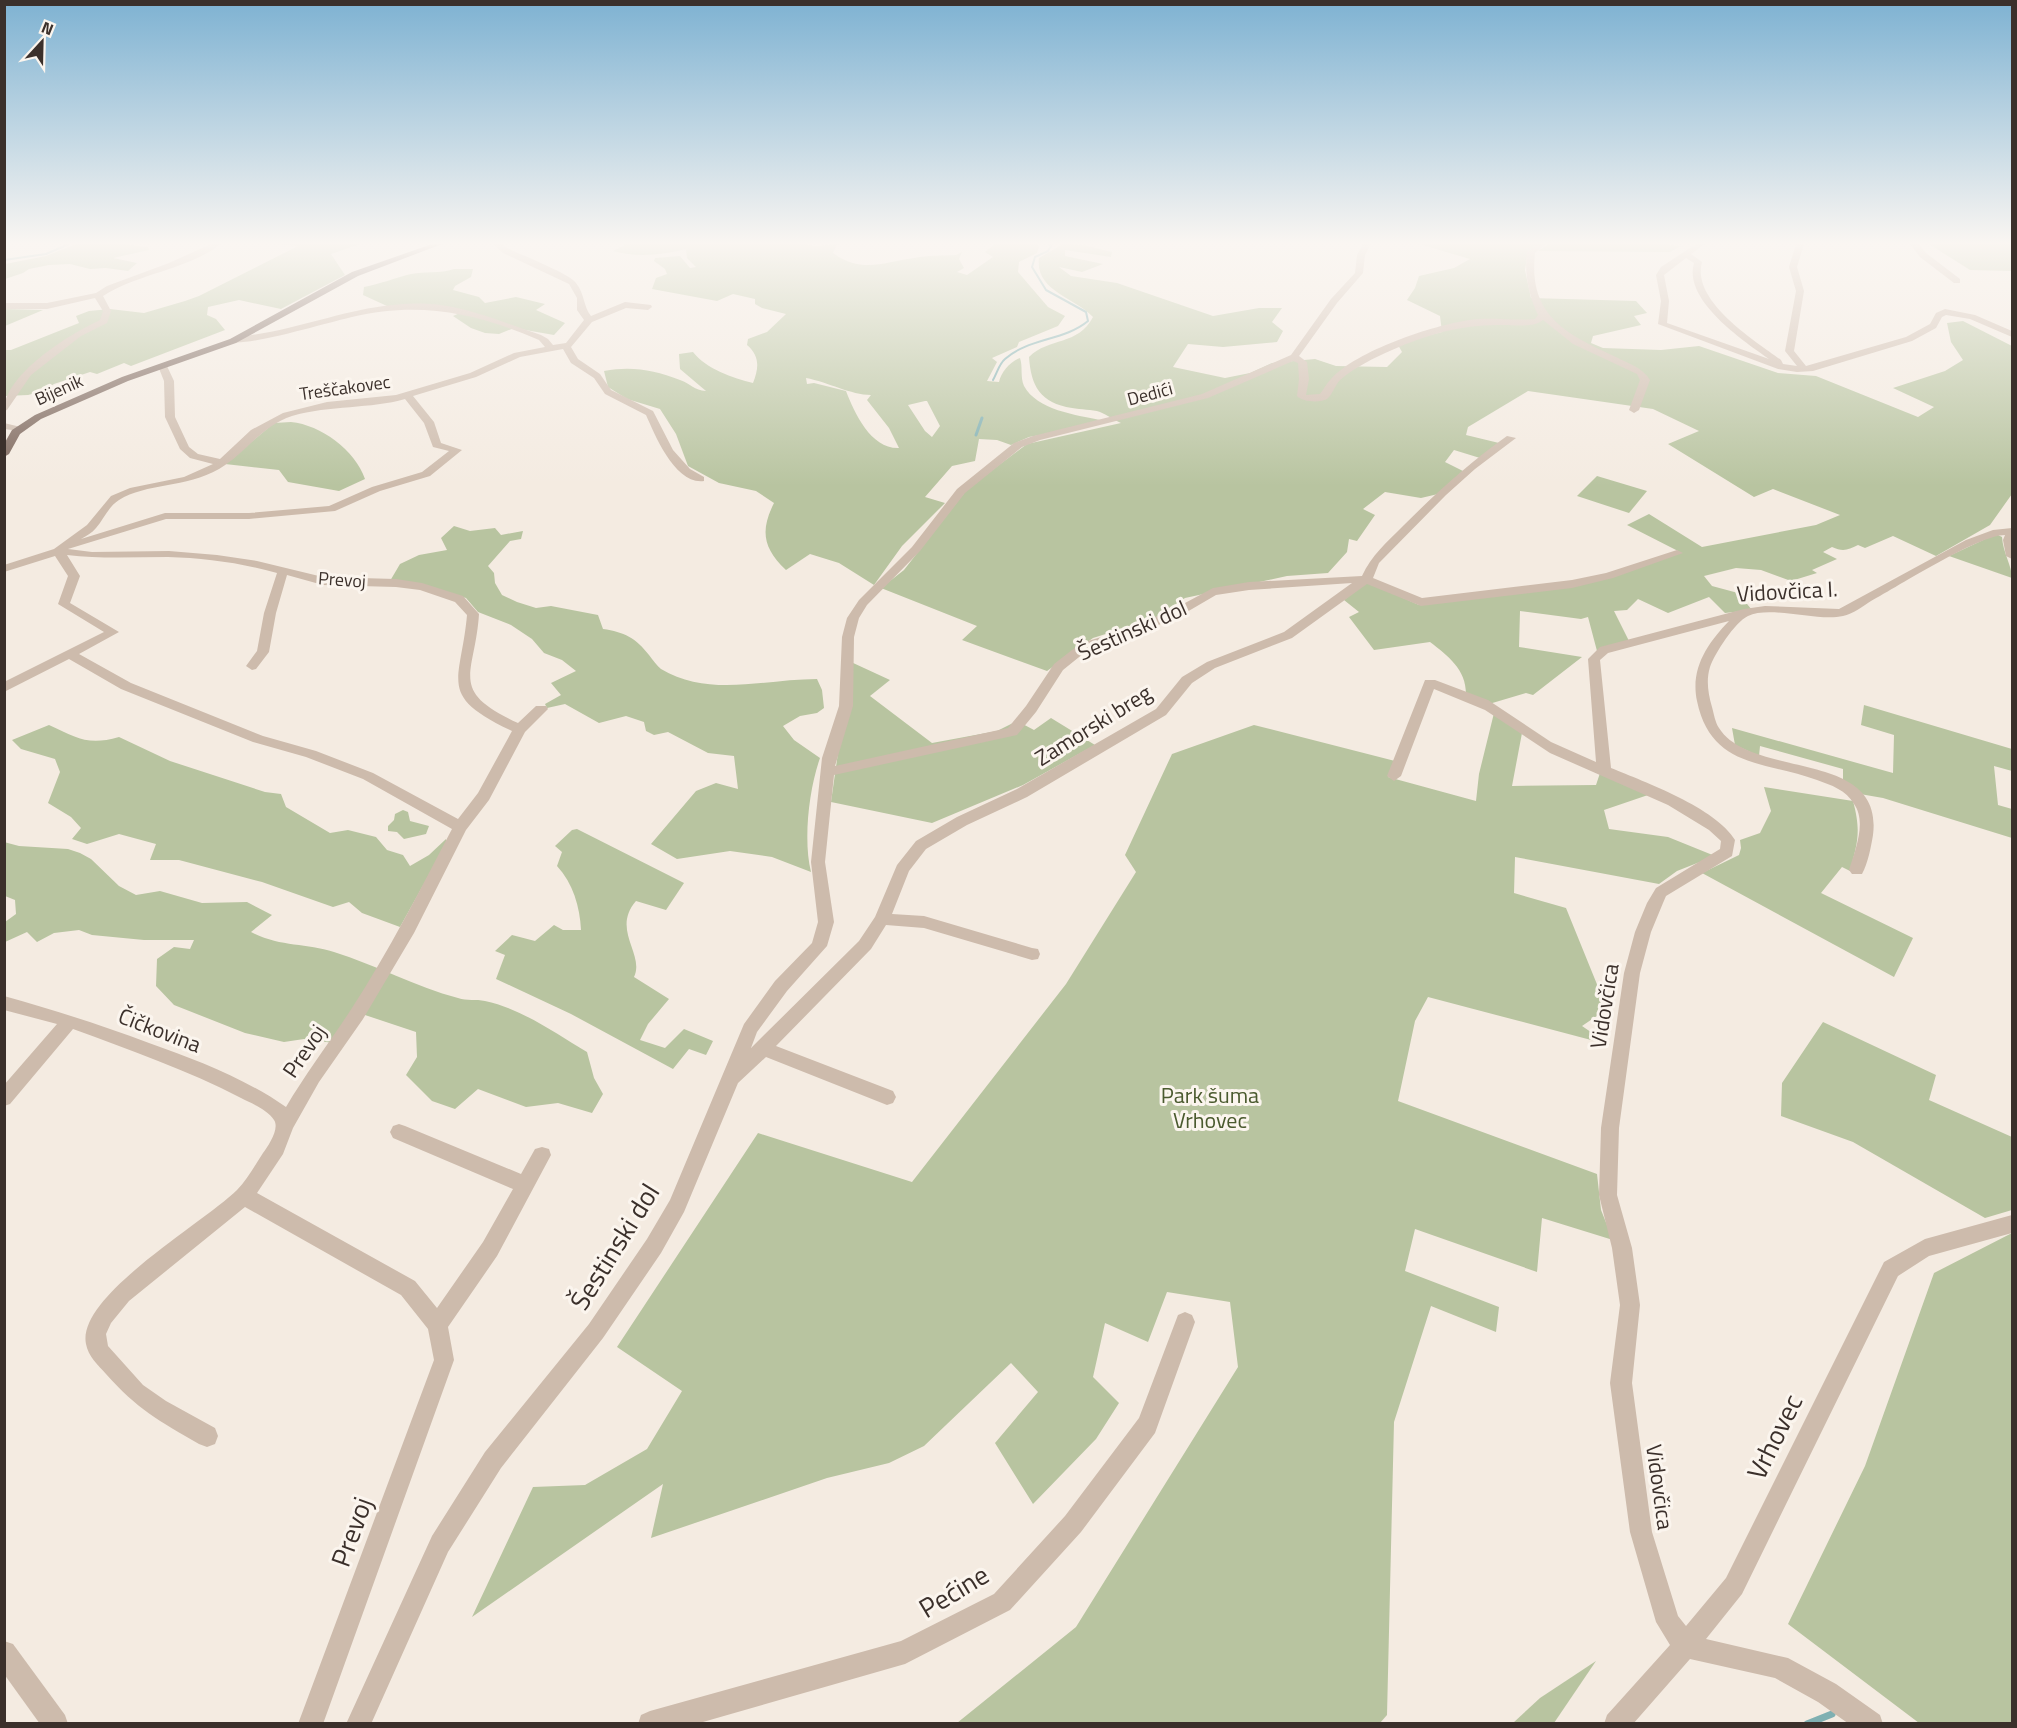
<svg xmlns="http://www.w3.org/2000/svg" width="2017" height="1728" font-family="'Titillium Web',sans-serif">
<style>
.green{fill:#b8c4a0;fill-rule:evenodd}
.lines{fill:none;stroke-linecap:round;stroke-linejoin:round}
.stream-far2{stroke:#7fb0b2;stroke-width:2}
.stream-far1{stroke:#7fb0b2;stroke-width:3}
.stream{stroke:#7fb0b2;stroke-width:7}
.minor{fill:#cdbbac;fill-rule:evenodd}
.major{fill:#7d675c;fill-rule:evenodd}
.labels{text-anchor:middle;stroke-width:6;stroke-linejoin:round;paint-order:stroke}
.far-street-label{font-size:18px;fill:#3b302b;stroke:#fbf5ee}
.street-label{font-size:22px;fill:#3b302b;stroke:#fbf5ee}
.park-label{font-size:22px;fill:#4a5a2e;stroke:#fbf5ee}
.near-street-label{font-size:27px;fill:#3b302b;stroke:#fbf5ee}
</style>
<rect width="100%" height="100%" fill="#f4ebe1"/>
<g class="green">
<path d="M76,244H123L148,247L149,250L113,258L137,263L128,271L106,268L90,269L70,264L49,265L29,269L23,273L5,279V264L46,256Z"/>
<path d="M277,244H360L331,254L345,275L281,309L239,300L208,307L207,315L216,319L225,330L131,366L124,363L97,374L90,372L54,384L43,391L28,395L5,396V350H11L79,323L76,316L89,311L110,309L144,313L185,301L199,296L298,246Z"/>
<path d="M627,244H803L816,246L837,244L833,253C862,274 884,262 914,258C928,255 942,256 956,255L962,252L959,259L964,268L957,272L967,275L993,257L985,252L995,244H1037L1039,246L1037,253L1019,262L1018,272L1048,307L1065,316L1058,326L1019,342L1017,347L992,358L997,362L987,381L999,382C1001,372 1011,361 1020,358C1023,366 1020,377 1024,386C1037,410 1076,415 1100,420L1074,429L1029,437L1011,445L997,440L979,439L975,461L952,466L925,497L945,503L902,546L874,585L839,563L810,554L786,570C763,548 760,531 774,503L756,491L719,483L688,466L676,434L660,409L627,399L608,387L604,371C632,366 654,370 680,380C691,384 694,390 706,391L680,369L679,354L693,352C706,369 733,378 753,383C759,368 760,356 747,345L748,339L767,332L786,314L762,308L755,304V299L733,294L717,301L652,289L656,278L667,274L665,269L654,261L655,258L680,256L690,268L696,267L687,258L686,249C662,255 637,258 613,251ZM806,378C828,382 851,395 871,395L867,400L889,428L899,448C871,449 855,414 846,391L814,383L807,384ZM925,401H927L940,426L932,437L925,431L908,405Z"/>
<path d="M1063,244L1083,245L1112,252L1111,257L1065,250V256L1103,264L1082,272L1059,267L1071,276L1117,283L1213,316L1259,308H1282L1272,322L1283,331L1277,342L1223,347L1188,344L1173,367L1225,378L1250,373L1272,363L1315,359L1336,366L1387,367L1402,352L1397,343L1442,332L1440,316L1407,300L1415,288L1419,276L1454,268L1470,259L1419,244H1539L1528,251L1525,270L1531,298L1636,301L1647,313L1634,316L1641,325L1593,336L1591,343L1603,348L1661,350L1699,346L1778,373L1816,376L1918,417L1934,407L1893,388L1945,371L1963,360L1951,342L1947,323L1963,321L2012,346V494L1990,525L1936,556L1893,536L1865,548L1858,545C1848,550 1843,552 1832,547L1823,552L1837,559L1812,570L1817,573L1791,581L1761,570L1736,568L1704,576L1712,586L1738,593L1752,610L1725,613L1709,597L1668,613L1638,599L1627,610L1614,611L1629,641L1597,651L1588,617L1581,619L1520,611L1519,647L1582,657L1533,695L1526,693L1489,704L1466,694C1466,669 1448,656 1430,642L1374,650L1349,617L1359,612L1344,600L1367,582L1419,605L1580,585L1678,551L1627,525L1649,514L1702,547L1816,525L1840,515L1773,489L1754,497L1668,444L1699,431L1653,409L1528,391L1468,427L1466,435L1499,443L1480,458L1454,450L1445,462L1463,471L1438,494L1421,498L1385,492L1363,509L1375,515L1357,541L1349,539L1347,552L1328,573L1287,576L1185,598L1153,619L1093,638L1047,671L962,640L977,626L881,588L904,570L968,488L1027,444L1121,423C1114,420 1107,415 1100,412C1092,409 1081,410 1072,408C1040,403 1031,386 1029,357C1049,337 1078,346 1093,317C1074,297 1035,291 1039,258Z"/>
<path d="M1549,244H1663L1681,246L1670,252L1538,251Z"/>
<path d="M1929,244H2012V271L1970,270Z"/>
<path d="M454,269H473L471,277L455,286L453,290L479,297L485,303L516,297L545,304L536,310L565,323L554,335L514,328L499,334L485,333L471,328L453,316L462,312L387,306L363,295L364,287C380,284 395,278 411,274C425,271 440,274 454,269Z"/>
<path d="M4,309L43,310L5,326Z"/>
<path d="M291,422C321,425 355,450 365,479L339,491L288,482L279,470L225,464L274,423Z"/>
<path d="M1597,476L1647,491L1629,513L1577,496Z"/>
<path d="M454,526L470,531L495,528L501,535L523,531L521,539L510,541L488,566L494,573L495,583L502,595L517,602L536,608L551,606L598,615L603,629C624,632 636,638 649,655C653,660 657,666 661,669C709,698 765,679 817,679L822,690L824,708L817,713L800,716L783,726L794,740L820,758C809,789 803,840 811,872L772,857L730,851L677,859L651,844L696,791L716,783L738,789L734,756L708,753L668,732L654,735L646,731L644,722L626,716L599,723L565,704L547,708L545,704L561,695L551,683L576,671L562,660L544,653L532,639L511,625L478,612L466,598L417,584L390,581L400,564L419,555L447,550L441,538Z"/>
<path d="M1996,534L2002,537C2003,553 2012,566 2012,578L1949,556Z"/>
<path d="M851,662L890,680L870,696L932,743L997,731L1017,721L1034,730L1051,718L1095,745L1023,785L932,823L831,802Z"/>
<path d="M1864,705L2012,749V771L1994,766L1998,805L2012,809V838L1883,798L1860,794L1843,781V769L1760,746L1759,756L1735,745L1732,728L1893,773L1894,735L1861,725Z"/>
<path d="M1494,713L1522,733L1512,786L1596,785L1600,773L1648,795L1604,810L1609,829L1668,837L1715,856L1677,871L1659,884L1515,857L1514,893L1566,908L1607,1009L1582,1026L1610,1045L1428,997L1415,1021L1398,1101L1597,1174L1601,1210L1613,1240L1542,1218L1537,1272L1415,1229L1405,1271L1499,1307L1496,1332L1431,1306L1394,1422L1387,1715L1380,1723H957L1076,1627L1238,1367L1230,1302L1167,1292L1148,1342L1105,1323L1093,1377L1119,1403L1096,1439L1033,1504L995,1443L1038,1392L1011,1363L924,1446L889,1463L827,1478L651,1538L663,1484L472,1617L533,1487L585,1485L647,1449L682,1391L617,1347L758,1133L912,1182L1066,984L1136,872L1125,855L1172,754L1254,725L1395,761L1388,777L1476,801L1479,774Z"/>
<path d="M49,725C77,738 88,746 119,737L170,761L265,792L281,794L286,807L330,833L348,830L376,837L387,850L403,855L410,866L429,855L446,839V844L400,927L362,913L349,902L333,907L262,882L179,860H150L156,844L119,834L87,844L72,839L81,828L71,817L48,803L60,772L55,759L21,749L12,740Z"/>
<path d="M1764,787L1853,801C1861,831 1858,841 1850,871L1842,867L1821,893L1913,938L1894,977L1702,873L1739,855L1741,848L1740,840L1760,833L1771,811Z"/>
<path d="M403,810L408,812L410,821L429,826L426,834L404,839L397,832L388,831V826L394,820L395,814Z"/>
<path d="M577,829L684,883L666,910L636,901C611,930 645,954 634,977L669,999L648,1024L640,1040L665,1048L684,1029L713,1041L706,1055L689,1049L673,1069L571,1014L496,979L505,955L495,951L512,935L535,941L554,925L563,930H581C580,907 573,883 557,866L562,852L555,846L572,830Z"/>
<path d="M4,842L19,846L68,849L80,853L91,859L119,886L136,895L160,891L202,903L247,902L272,915L251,932C279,947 306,943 334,952C376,965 416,987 458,998C467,1001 476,999 485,1001C522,1009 555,1033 587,1052L594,1078L603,1094L592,1113L558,1103L526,1107L478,1089L455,1109L432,1101L406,1075L417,1057L416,1032L362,1014L341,1044L304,1039L284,1042L245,1033L174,1005L156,986L157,959L174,947L190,949L194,940H144L92,935L79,930L54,933L37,942L27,932L5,942V922L16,914L15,900L5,896Z"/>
<path d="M1823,1022L1936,1075L1929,1100L2012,1137V1210L1985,1218L1853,1142L1781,1116L1782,1083Z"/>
<path d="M2012,1233V1723H1919L1788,1624L1865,1466L1934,1273Z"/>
<path d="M1596,1661L1554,1723H1513L1540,1698Z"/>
</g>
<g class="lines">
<g class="stream-far2">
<path d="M4,260L46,254L69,244"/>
<path d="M993,380C997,373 999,364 1005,359C1028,338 1064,341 1088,321L1086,312L1046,290L1032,267L1035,257L1048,251L1051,246L1048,244"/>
</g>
<path class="stream-far1" d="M976,435L982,418"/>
<path class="stream" d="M1807,1724L1832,1714"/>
<g class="minor">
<path d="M211,244H221C187,270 139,273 103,296L111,311L107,323L81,336L31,375L7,410L4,411C4,374 70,334 100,320L103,311L95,298L47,309H4V303H47L96,293L107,286L169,263Z"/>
<path d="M493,244H501L509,249C522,255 570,274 576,283C585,294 583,306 591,316L625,302L651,305L652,307L648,310L626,308L592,322L571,347L578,359L600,374L611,390L653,411L673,450L690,469L704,477V481C675,485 655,435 646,415L605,394L594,378L571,363L563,349L520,357L476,377L413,396L434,422L441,443L462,450L430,476L380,491L335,511L249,519H166L68,549L92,552L169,551L217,555L257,561L323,577L396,579L422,583L463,596L479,614C475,676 447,690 518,723L536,706H546L548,709L525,732L489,800L466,830L414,933L363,1019L319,1082L293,1128L283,1154L257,1193L415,1281L437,1308L483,1242L513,1189L393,1138L390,1132L393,1126L399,1124L405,1126L521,1174L535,1149L542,1147L549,1149L551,1155L497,1256L448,1327L454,1360L323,1724H298L434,1360L428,1329L401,1295L245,1207L129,1301L111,1323L106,1334L108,1346L143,1385L166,1401L215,1428L218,1436L215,1444L207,1447L199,1444C159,1421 137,1409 106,1374C98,1365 88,1356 86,1344C76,1296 205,1222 237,1190C247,1180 255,1165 263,1153C268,1146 280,1129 274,1120C268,1110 251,1103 241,1098C187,1070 130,1050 73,1029L10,1104L4,1106V1085L57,1024L4,1010V996C54,1010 101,1025 149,1043C197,1060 244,1078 286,1107C306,1073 330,1042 352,1008C389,951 420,890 452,829L363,779L306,757L253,742L121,689L69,659L4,692V682L104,632L58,604L68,576L55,556L4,572V565L54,549L87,525L111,496L130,488L184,477L213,464L190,458L180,449L165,417L164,381L158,366L160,364H166L174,381L175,417L189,447L198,454L220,459L251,430L283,413L327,402L396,395L470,373L514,353L545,347L539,340C476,313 420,301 352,317C333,321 241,349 229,341L230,339C249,335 269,333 288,328C338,316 388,298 441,305C476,310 507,324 541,335L548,339L553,345L566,343L584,320L577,310V298L569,284L503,253ZM405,399L424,423L433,447L449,451L422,472L372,487L329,506L249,513H165L81,539C86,536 92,533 96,528C104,519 108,507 119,500C146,483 186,488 219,469C245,454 261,426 292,416C330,405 371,409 405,399ZM67,555C100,559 134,557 168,557C204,558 242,563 277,573L264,613L257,651L246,666L252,670L256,669L269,652L276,613L287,575L323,585L396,587L420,590L455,602L467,615C461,683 436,695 512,731L478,793L458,819L373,773L316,751L263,736L131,683L79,654L119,632L70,603L80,576Z"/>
<path d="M1363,244H1371L1365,255L1363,273L1337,303L1299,356L1307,362L1309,379L1306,395L1320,394C1324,389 1326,384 1331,379C1356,351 1433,325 1470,320C1491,317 1513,321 1535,319L1538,315C1529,296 1524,274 1527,252L1537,244H1546L1535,253C1528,316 1566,334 1616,357C1629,364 1642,367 1650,380L1639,410L1634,413L1629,410L1640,380L1637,374L1573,344L1543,320C1533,328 1515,325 1503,325C1463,324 1428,334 1392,350C1374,358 1355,367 1340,380C1335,385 1333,394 1327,399C1320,403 1302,402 1297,396L1299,379L1298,363L1293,361L1208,398L1040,440L1022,447L965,493L920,551L867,605L859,618L854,637L853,706L835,766L1008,728L1026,706L1054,664L1081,643L1122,631L1172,610L1213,588L1249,582L1362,576C1371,556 1387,542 1403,526C1436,493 1469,463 1507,436L1516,438L1475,469L1446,495L1379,563L1373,578L1422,598L1572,580L1606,573L1677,550L1683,553L1613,578L1572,588L1421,606L1367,584L1292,638L1215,668L1192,683L1166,715L1027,797L967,825L926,849L909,871L892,914L924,916L1032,948L1038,949L1040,954L1038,959L1032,960L924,928L886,925L871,949L776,1046L893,1091L896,1097L893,1103L887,1105L766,1057L738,1083L684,1212L661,1253L603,1338L501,1468L448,1552L371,1724H346L432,1536L485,1452L589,1324L647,1239L670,1200L744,1024L775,981L812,943L818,922L811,862L822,758L839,706L842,637L847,618L859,600L912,547L957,489L1014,443L1033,436L1202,394L1291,355L1331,299L1355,273L1357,255ZM1352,583L1284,632L1207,662L1182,677L1156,709L1017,789L957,817L916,841L897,865L875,917L859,941L751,1048L757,1032L787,991L827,946L834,922L825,862L834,775L1017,735L1036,712L1063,670L1089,649L1130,637L1180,616L1216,595L1249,590Z"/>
<path d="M1696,244H1705L1691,254L1702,262C1691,301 1754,340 1781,360L1783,364L1797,366L1785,351L1796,291L1789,267L1796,244H1804L1797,267L1804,291L1794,351L1806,366L1906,337L1930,324L1936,313L1945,309L1975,315L2012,331V337L1970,319L1946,315L1942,317L1936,328L1912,341L1813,371L1797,372L1778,369L1658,324L1661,301L1656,275L1661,267ZM1686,258L1694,263C1683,300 1742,340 1769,359L1667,323L1669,301L1664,275Z"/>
<path d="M1910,244H1918L1926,253L1960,279V283H1954L1920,257Z"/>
<path d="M4,423L25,428L20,431L4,429Z"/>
<path d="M2012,528V559L2006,556L2003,540L2005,535C1978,535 1899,586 1871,601C1863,606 1853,614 1843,616C1818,622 1770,605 1748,616C1735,622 1715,653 1710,667C1706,680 1708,693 1712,707C1714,714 1715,722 1719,728C1752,780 1884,748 1873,835C1871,847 1868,863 1862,874H1852L1849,870C1855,851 1867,822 1854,804C1846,790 1831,785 1817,780C1764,761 1711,768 1697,701C1690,668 1708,643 1729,621L1608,653L1600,660L1611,768C1645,782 1716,808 1735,840L1732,856L1666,896L1663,903L1651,932L1640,973L1619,1128L1617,1195L1632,1248L1640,1305L1632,1383L1652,1532L1678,1616L1686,1626L1726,1578L1884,1262L1925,1239L2012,1215V1233L1929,1256L1898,1276L1742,1594L1706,1639L1788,1658L1836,1684L1880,1715L1883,1724H1849L1818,1702L1775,1678L1690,1659L1633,1724H1604L1607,1715L1670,1645L1656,1622L1630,1532L1610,1383L1620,1305L1612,1248L1599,1195L1601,1128L1624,973L1635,932L1647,903L1656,888L1720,849L1721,841L1709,830L1668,805L1550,753L1485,710L1434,689L1401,776L1394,781L1387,776L1425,680H1435L1488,700L1551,742L1596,762L1588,659L1600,647L1744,609L1765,606L1839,609L1966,540L1993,530Z"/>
<path d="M1185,1312L1192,1315L1195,1322L1155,1433L1081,1532L1010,1610L905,1664L696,1724H638L641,1715L650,1711L901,1641L994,1594L1065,1516L1139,1418L1178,1315Z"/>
<path d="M4,1641L13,1644L65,1715L68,1724H40L4,1674Z"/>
</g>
<path class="major" d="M432,244H442L358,276L236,343L128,381L41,419L20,434L9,454L4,457V444L12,430L35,415L122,377L230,339L352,272Z"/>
</g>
<linearGradient id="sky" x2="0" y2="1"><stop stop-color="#7eb2d2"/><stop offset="0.5" stop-color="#faf6f2"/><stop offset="1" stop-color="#faf6f2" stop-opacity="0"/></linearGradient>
<rect width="2017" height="486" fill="url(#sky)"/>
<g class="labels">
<g class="far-street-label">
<text transform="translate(345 388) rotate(-8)" y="6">Treščakovec</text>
<text transform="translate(59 390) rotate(-24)" y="6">Bijenik</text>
<text transform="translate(1150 394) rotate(-15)" y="6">Dedići</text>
<text transform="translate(342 580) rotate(4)" y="6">Prevoj</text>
</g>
<g class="street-label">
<text transform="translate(1787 591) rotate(-3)" y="8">Vidovčica I.</text>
<text transform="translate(1132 630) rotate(-24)" y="8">Šestinski dol</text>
<text transform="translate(1093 725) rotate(-32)" y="8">Zamorski breg</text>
<text transform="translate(1604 1006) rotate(-81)" y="8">Vidovčica</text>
<text transform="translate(160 1030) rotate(21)" y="8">Čičkovina</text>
<text transform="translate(304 1051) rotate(-56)" y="8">Prevoj</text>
<text transform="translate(1660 1487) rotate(82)" y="8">Vidovčica</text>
</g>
<g class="park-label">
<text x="1210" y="1103">Park šuma<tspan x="1210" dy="25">Vrhovec</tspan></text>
</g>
<g class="near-street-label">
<text transform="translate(615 1247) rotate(-58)" y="9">Šestinski dol</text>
<text transform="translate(1775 1437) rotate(-64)" y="9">Vrhovec</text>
<text transform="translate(352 1532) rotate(-70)" y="9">Prevoj</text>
<text transform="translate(954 1592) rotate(-31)" y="9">Pećine</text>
</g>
</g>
<rect width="2017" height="1728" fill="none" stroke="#3b302b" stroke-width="12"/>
<g transform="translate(42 42) rotate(22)" stroke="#fbf5ee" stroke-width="4.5" paint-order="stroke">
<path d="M0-4.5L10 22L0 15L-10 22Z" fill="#3b302b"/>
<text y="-9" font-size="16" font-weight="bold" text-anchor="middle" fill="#3b302b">N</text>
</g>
</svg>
